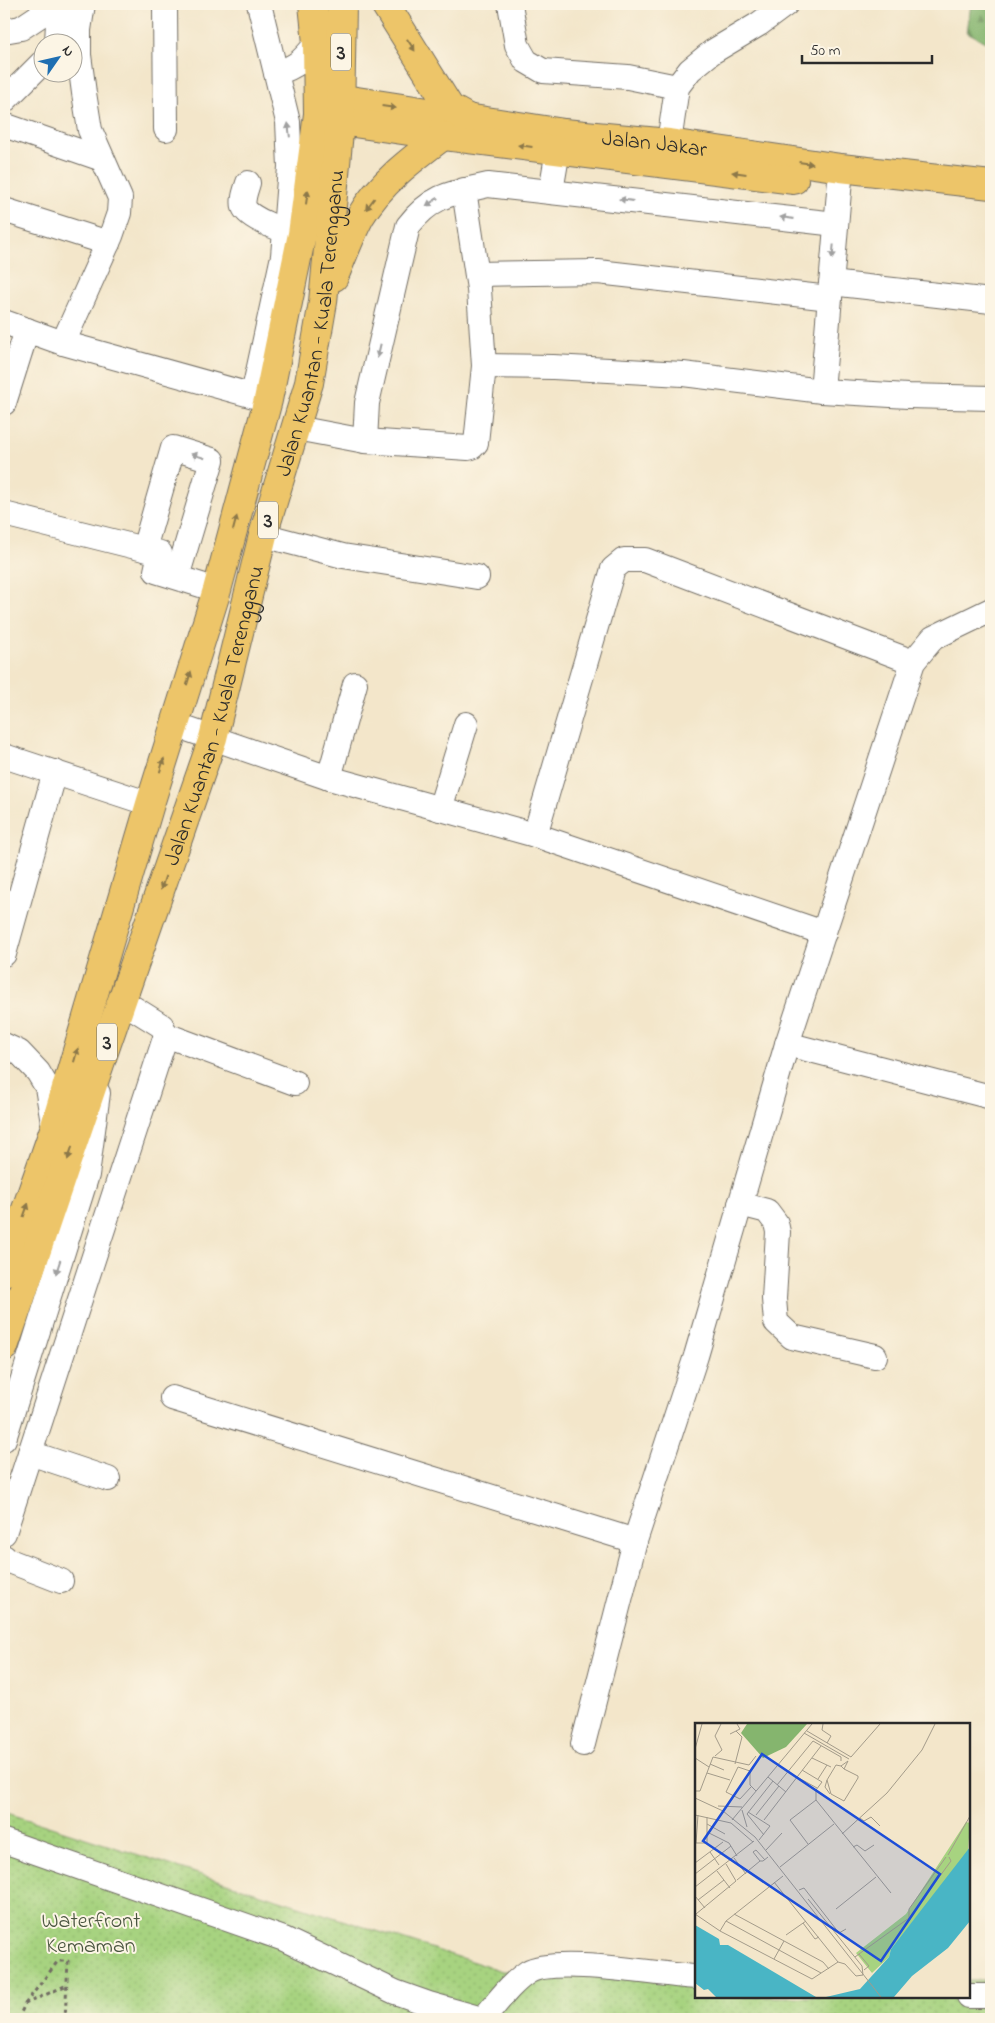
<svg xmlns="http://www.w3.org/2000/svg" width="995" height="2023" font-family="'Indie Flower',sans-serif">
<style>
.grass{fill:url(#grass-dots);stroke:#697f56}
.forest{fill:url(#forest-firs);stroke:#58704c}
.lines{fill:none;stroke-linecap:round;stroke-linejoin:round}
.minor-casing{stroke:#716c63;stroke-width:26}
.major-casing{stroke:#716c63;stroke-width:30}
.highway-casing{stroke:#716c63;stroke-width:30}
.path{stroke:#716c63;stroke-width:3;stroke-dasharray:4 4;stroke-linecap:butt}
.minor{stroke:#fff;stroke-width:24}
.major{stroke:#edc569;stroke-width:28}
.highway{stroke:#edc569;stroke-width:28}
.oneway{fill:#8c784a}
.oneway2{fill:#a0a0a0}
.labels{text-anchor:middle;stroke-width:4;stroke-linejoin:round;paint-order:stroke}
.shield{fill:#fcf5e5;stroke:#6a6863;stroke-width:1}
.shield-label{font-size:21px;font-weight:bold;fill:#2b2b2b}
.street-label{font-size:22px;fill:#2b2b2b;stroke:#fcf5e5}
.park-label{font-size:22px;fill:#4a5540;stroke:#fcf5e5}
.inset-road{fill:none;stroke:#a39b8a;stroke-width:1}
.view{fill:#1d4ed8;fill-opacity:0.15;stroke:#1d4ed8;stroke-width:2.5}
.inset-edge{fill:none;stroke:#2b2b2b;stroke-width:2.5}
</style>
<defs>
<pattern id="grass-dots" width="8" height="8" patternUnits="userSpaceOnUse" patternTransform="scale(1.25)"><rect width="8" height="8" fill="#a7d380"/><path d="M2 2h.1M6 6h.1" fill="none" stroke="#90b56f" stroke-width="1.8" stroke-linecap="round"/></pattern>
<pattern id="forest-firs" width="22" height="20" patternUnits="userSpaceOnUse" patternTransform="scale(1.25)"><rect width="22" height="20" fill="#85b56e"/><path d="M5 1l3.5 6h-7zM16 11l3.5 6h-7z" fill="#6d935b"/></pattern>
</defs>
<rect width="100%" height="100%" fill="#fcf5e5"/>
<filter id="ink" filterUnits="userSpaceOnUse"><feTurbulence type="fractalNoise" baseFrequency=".02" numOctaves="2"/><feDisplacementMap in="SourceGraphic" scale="10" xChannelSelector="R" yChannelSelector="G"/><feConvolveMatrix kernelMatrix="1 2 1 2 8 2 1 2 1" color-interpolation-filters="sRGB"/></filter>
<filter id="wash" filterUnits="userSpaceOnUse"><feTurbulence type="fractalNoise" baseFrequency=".0096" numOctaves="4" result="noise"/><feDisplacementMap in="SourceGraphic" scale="20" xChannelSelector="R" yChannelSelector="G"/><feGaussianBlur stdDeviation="1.12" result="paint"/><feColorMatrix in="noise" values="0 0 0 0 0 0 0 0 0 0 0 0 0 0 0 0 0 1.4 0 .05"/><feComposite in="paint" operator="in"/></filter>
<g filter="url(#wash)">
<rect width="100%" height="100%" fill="#f3e6ca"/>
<path class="grass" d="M4,1812L502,1971L696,1974V1997H969V1980H991V2019H4Z"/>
<path class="forest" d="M971,4H991V45L967,32Z"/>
</g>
<g filter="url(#ink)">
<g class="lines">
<g class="minor-casing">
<g id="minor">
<path d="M165,4L166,129"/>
<path d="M510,4L517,45L526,61L543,71L628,77L677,87"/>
<path d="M4,31L21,28L57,4"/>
<path d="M57,42L59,4"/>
<path d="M276,73C297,67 303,60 317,43"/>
<path d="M4,101L42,63"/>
<path d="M4,125L102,159"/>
<path d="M669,143L677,87L690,70L712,52L759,24L786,4"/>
<path d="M248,183C246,190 242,199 244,207C248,219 288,233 300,234"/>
<path d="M551,191L558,150"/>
<path d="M4,210L108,243"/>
<path d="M477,274L598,272L830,298"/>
<path d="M831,283L991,301"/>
<path d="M4,322L63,343L268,400"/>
<path d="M63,343L111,236L119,213L120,198L90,130L84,93L79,55V30L83,4"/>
<path d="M484,366L553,367L683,374L822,391L908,396L991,398"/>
<path d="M822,391L841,168"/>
<path d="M253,395L283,256L290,167L288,122L259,4"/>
<path d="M4,403L27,330"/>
<path d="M296,428L365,441L468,448L472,447L476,443L484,366L479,289L464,190"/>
<path d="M365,441L367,403L408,226C432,195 451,193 488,185L836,224"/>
<path d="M4,514L144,549"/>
<path d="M263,535L343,556L477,577"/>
<path d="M177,577L212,460L173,448L144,549L160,553L156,571L217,590"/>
<path d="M175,725L329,778L535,835L824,933"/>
<path d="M4,756L150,804"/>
<path d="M329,778L355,684"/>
<path d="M440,809L466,724"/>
<path d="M535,835L613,569L624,560H645L913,662"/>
<path d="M4,954L55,772"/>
<path d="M166,1035L295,1083"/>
<path d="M787,1044L991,1097"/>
<path d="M4,1045L19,1052L38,1072L47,1087L54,1129"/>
<path d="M740,1204L767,1211L776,1223L778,1232L774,1299L776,1322L792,1337L875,1356"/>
<path d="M172,1398L635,1541"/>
<path d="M4,1439L87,1175L98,1093"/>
<path d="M30,1453L108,1479"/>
<path d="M4,1533L166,1035L162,1026L122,1001"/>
<path d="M4,1557L7,1560L61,1581"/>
<path d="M583,1744L635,1541L696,1356L787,1044L913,662L933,638L991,610"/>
<path d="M4,1841L284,1939L395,1992L429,2004L482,2019"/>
<path d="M969,1996H991"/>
<path d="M483,2019C497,2003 510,1984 528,1972C554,1956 661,1975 696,1977"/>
</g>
</g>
<g class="major-casing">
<g id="major">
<path id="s1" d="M318,95L564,133L669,143L841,168L991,185"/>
<path d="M318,114L340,121L443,136L794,180"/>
</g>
</g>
<g class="highway-casing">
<g id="highway">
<path d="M385,4L450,108L468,118"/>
<path d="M334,277C342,258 350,236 360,217C380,183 412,159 443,136"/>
<path d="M4,1272L54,1129L150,804L217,590L268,400L302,234L318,114L317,43L313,4"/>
<path id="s2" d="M4,1347L105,1049L213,738L263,535L309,383L323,302L340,121L342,4"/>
</g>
</g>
<g class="path">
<path d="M25,2004L58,1961H68L65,2019"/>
<path d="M18,2019L25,2004L67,1985"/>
</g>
<use href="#minor" class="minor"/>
<use href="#major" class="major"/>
<use href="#highway" class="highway"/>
</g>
<defs><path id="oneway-solid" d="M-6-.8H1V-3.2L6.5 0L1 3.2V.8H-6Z" transform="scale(1.25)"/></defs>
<g class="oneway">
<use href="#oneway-solid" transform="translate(411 45) rotate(57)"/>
<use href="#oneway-solid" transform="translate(389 107) rotate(8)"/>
<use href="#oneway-solid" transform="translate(525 146) rotate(-173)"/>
<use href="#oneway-solid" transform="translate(806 163) rotate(8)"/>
<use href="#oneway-solid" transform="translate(739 173) rotate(-173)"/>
<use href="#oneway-solid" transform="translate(307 197) rotate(-82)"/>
<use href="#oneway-solid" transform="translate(370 204) rotate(127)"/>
<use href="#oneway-solid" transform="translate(235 523) rotate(-75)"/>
<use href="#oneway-solid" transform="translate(189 678) rotate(-73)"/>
<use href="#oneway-solid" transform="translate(162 765) rotate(-73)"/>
<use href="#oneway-solid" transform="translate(163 883) rotate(109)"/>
<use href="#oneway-solid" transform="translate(76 1055) rotate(-74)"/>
<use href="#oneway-solid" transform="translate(70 1153) rotate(109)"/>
<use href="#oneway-solid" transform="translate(26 1210) rotate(-70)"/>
</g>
<g class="oneway2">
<use href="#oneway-solid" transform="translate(289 130) rotate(-97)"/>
<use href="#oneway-solid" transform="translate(626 200) rotate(-173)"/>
<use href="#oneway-solid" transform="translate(432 202) rotate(146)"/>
<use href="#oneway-solid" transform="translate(787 218) rotate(-173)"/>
<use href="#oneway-solid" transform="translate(833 252) rotate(95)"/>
<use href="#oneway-solid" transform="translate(379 351) rotate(103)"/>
<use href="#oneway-solid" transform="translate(198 456) rotate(-163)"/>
<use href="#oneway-solid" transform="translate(58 1267) rotate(108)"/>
</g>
</g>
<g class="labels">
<g class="shield">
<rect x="331" y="33.5" width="20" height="37" rx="4"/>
<rect x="258" y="501.5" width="20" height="37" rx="4"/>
<rect x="97" y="1023.5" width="20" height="37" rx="4"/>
</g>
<g class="shield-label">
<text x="341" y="59">3</text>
<text x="268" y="527">3</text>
<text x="107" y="1049">3</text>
</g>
<g class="street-label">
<text dy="8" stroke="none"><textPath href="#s1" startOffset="340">Jalan Jakar</textPath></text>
<text dy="8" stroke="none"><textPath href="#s2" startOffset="1071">Jalan Kuantan - Kuala Terengganu</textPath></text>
<text dy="8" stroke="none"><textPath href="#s2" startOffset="666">Jalan Kuantan - Kuala Terengganu</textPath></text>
</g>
<g class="park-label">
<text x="91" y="1927">Waterfront<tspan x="91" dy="25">Kemaman</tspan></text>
</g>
</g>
<g transform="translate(695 1723)">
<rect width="275" height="275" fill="#f3e6ca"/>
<path d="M271,99L275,100L273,129L196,226L194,234L177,250L161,230L211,191Z" fill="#a7d380"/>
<path d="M52,1H112L91,24L68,35L46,10Z" fill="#85b56e"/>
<path d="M275,124V198L253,225L217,253L199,274H131L165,266L194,234L196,226ZM0,202L24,216L25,222H33L121,274H21L13,266L9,267L0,260Z" fill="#49b5c5"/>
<path class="inset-road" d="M128,1L127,7L136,13L132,20M112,8L156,34M109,10L154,36M35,11L45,6L42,1M118,18L146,34V38M0,26L7,1M20,33L27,27L20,13L26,1M156,34L185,1M0,35L14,44M117,35L136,44M15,41L29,47M40,41L47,14L41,8M146,43L149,46L163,53V55L149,78L136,71L132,57L141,42L146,43L153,38L149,46M107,47L127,59L121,67V77L196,170M12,50L35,57M73,54L91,69M102,54L122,65M123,56L132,42M132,57L130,64L135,71M82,62L118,18M56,64L45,76L31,69L43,44L55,48V62L61,68M0,68H5L18,34L54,42L61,33M0,75L28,88L60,114L186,274M23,83L47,84M47,87L52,104M53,89L75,103L64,117M0,92L36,100L58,119M61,92L84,63M165,95L169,98L176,94L185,103M37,97L117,1M69,97L126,23M12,101L30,111M12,109L34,120L42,133M147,111L192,70L227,27L240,1M69,112L52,91L78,58M0,120H12V94M1,120L3,92M113,121L95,97L121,77M158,124L162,122L170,128L179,122M71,127L87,110M15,129L24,142M253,132L275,93M39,135L51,151M70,137L61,127L58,129L65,138H68L73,134M0,140L28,119M85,144L139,101M22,148L35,165M0,151L36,123M42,157L65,138M79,159L143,239L150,241L161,253L168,252L167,243L113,176M0,164L59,118M104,167L109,165L144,210L151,206M0,173L10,185M3,177L29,157M141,186L181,154M0,191L25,208L117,256L143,239M1,191L41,158L31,141M39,191L128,239L134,246M214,195V186L251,134M31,198L126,250M108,200L120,216L124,214M25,208L31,198L88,153M91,212L111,198M164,231L214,195L256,138L254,134M160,234L164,231L174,243L169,247M79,236L89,218"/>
<path class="view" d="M67,31L245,151L186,238L8,118Z"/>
<rect width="275" height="275" class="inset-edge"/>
</g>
<rect width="995" height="2023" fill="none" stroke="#fcf5e5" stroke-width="20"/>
<g transform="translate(58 58) rotate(56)"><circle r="24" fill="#fcf5e5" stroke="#a8a49b"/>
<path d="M0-4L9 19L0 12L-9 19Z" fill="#1f6fb2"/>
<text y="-8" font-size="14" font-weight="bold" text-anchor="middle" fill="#2b2b2b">N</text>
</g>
<path d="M802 55v8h130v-8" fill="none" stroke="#2b2b2b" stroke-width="2.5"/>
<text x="810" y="55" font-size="15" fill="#2b2b2b" stroke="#fcf5e5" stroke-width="4" paint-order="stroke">50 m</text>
</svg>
